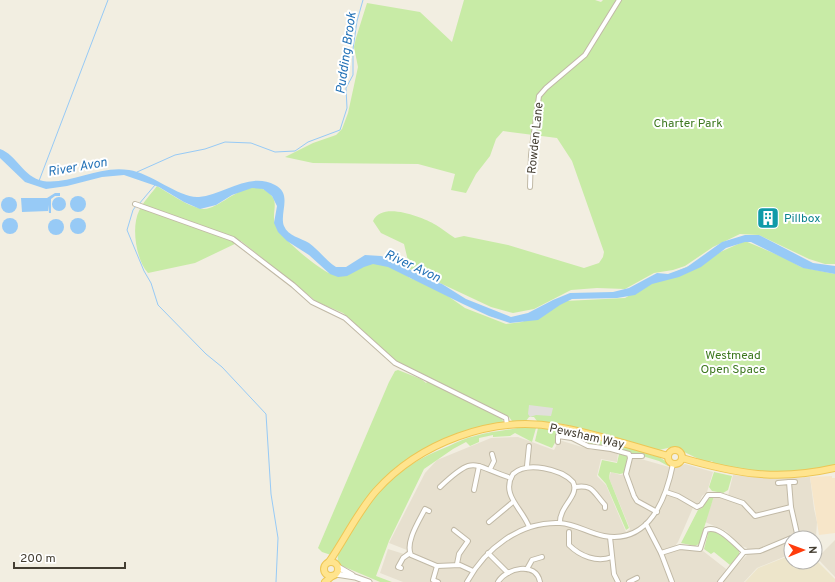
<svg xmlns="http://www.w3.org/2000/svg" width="835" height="582" font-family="Overpass,sans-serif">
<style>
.residential{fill:#e7e0cf}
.commercial{fill:#f7e6c9}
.education{fill:#ede5ca}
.green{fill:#c8eba6}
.parking{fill:#e2dfdb}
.water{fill:#97caf6}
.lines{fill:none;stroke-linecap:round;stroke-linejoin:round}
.stream{stroke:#97caf6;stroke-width:1}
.minor-casing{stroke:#c1b9a6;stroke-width:6}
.tertiary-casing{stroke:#c1b9a6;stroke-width:7}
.primary-casing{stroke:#edc655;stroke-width:8}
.minor{stroke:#fff;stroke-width:4}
.tertiary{stroke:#fff;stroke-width:5}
.primary{stroke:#ffe48e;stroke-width:6}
.labels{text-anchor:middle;stroke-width:4;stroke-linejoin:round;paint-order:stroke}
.park-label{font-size:12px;fill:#3e7921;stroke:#fff}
.street-label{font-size:12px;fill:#443e32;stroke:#fff}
.culture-label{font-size:12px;fill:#0d838f;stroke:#fff;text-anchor:start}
.water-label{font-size:13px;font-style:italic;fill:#2372b7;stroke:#fff}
</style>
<rect width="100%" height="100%" fill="#f2eee1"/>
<g class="residential">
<path d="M518,437L554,450L559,440L592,450L603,449L618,452L617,462L601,459L597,476L606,485L626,532L630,529L609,478L611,472L621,475L627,473L631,458L634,457L669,467H676L685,464L713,472L707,492L702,496L699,503H695L678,542L672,550L685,549L703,551L730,572L747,555V548L739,545L726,531L705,522L714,496L727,500L733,475L774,479L810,477L814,509L817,522L816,537L815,539L791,538V554L757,568L744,582H403L380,573L388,549L404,554L407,550L389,543L425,473L437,460L491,438Z"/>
<path d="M835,540V577L817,558Z"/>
</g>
<path class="commercial" d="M832,476V478H835V533L819,535L810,477Z"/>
<path class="education" d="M791,555V562H815V559L835,579V582H745L758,568Z"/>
<g class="green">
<path d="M464,0H595L601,2L603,0H835V264H825L809,259L759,235L740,234L713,247L685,266L673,270L654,273L625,289L597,288L571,290L534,309L513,313L491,307L410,269L404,244L381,233L373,221C382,201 422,217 436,225C443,229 448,234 455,238L464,236L508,245L584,268L599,263L603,257L604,252L572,161L557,138L503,131L496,139L490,156L476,174L466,193L451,190L455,174L418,164L313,163L285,157L313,143L336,135L342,129L348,113L358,67L354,47L356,38L367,3L420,12L452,42Z"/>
<path d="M157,186C169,193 190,208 204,209C220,209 244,180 263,189C284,200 269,212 276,226C283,240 317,268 331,274L378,260L391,264L410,278L435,287L465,308L506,324L522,322L565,301L625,298L655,281L745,241L785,258L801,267L835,274V466L807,471L767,474L714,464L712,461L707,463L678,449L672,447L659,450L563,424L537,421L534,417H529L526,421H512L509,417L396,362L343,313L317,302L241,241L195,263L148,273C136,260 131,227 139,211C143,202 151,194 157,186Z"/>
<path d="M398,370L421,379L426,383L428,381L501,417L504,423L444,440L385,480L331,555L322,552L318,548L389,382L395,371Z"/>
<path d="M517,428H536L532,442L515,433L510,436L493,437V435L479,438V442L470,446L466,442L453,449L424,469L389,541L376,576L392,582H380L340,565C333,554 344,542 350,533C378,488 400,465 449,446C457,442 466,438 475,436C488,432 503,431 517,428Z"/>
<path d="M538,428C580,431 619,446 659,457L667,462L668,466L659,461L629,452L624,473L620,474L610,472L609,478L629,528L626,530L606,484L598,475L602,460L617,463L620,450L610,446L590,445L560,434L552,448L535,441Z"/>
<path d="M714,472L732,476L728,490L723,493L712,491L709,487Z"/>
<path d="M714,496L699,544L695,546L681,543L698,510L702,508L706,500Z"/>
<path d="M709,530L721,533L739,550V555L730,565L714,552L711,554L704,549Z"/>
</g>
<path class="parking" d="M529,405L553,408L551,416L536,415L530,417L528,414Z"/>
<g class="water">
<path d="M0,149C17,155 23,177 43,181C69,185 99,165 129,170C151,173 181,199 199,197C223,195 250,171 275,185C293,194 279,213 284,226C288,236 301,238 309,243C319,250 326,261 336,267H346L365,255L381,256L396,261L421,276L442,284L466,299L511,317L528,313L553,300L570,293L613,292L629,288L657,273L668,274L687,267L722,242L745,235H759L813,263L835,266V274L803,268L751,242H745L726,248L701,267L679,277L652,284L635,295L617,298L572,299L560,305L538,320L510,323L489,316L463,304L388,267L373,264L364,267L347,276L338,277L330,274L309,255L287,241L278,232L274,223L277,206L272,196L263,189L252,188L232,195L216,205L200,209L184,202L159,187L124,175L102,177L67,186L46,189L25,182L0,158Z"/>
<path d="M55,193H60V196H55L51,199V213H49L48,205V211L22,212L21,198H47Z"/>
<circle cx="78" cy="204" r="8"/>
<circle cx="59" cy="204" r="7"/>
<circle cx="9" cy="205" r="8"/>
<circle cx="10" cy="226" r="8"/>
<circle cx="78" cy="226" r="8"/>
<circle cx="56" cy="227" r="8"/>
</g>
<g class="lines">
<g class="stream">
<path d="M137,172L175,155L205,149L225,142L251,143L275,152L295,151L308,142L340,130L347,108L346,88L353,75V49L357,21L363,0"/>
<path d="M39,181L108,0"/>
<path d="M139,204L155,185"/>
<path d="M136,206L133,210L127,230L144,271L151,283L158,305L206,354L222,367L266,414L271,494L278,538L276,582"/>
</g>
<g class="minor-casing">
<g id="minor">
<path d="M530,187L531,155L539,96L546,88L585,55L619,0"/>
<path d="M135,204L233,239L293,285L312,302L345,318L395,363L506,418L507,425"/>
<path d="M558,442V436L572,438L588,446L611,449L629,454L630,458L626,474L634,496L637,501L657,512"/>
<path d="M630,456H642"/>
<path d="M527,466L529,446"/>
<path d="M490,469L494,461L492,454"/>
<path d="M789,482H795"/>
<path d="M778,483L789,482L791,507L798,538"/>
<path d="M440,487C475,454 471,465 511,478"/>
<path d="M575,487C593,484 593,492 605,505V508"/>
<path d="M474,490L479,466"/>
<path d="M666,492L678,496L697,507L701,505L708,495H720L743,503L755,516L791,507"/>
<path d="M429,511L425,509C419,521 405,542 411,555L437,566L460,565L473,571"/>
<path d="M489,522L513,502"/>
<path d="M646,524L661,553L672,582"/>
<path d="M529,527C523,509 500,495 513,474C527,461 561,469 573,482C580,496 559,506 560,523"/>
<path d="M454,530L468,541L459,554L457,564"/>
<path d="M569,532V545C580,556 597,563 612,557"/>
<path d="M610,537L614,574L618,582"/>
<path d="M488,553L508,573"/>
<path d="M661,553L680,547L700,549L706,530C719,524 735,545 744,552"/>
<path d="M437,566L433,580L438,582"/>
<path d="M401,568L398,567L403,558L410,553"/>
<path d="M527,569L532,560L542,557"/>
<path d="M467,582C485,549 520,521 560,523C576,524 588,533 604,536C649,544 666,499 673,464"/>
<path d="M498,582C506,568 536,561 540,582"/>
<path d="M629,582L637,578"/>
<path d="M720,582L744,552L760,551L791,538"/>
</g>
</g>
<g class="tertiary-casing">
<g id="tertiary">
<path d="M338,567L352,575"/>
<path d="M336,574L355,577L369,582"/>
</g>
</g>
<g class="primary-casing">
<g id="primary">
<circle cx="675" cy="457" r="7"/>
<path d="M682,458C737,474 778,481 835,468"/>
<circle cx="331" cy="569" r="7"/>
<path d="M329,562C345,539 357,513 376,491C419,443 492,415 557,427C594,433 631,446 668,456"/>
<path d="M325,582L332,576"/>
</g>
</g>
<use href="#minor" class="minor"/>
<use href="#tertiary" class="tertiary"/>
<use href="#primary" class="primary"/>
</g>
<defs>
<g id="building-square" transform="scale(1.15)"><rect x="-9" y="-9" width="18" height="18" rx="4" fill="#0f9aa8" stroke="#fff"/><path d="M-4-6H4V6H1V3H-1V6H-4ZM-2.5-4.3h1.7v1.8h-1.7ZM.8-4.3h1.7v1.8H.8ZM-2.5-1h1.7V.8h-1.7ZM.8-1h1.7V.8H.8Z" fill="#fff"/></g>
</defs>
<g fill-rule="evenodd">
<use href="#building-square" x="768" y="218"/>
</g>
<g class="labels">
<g class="park-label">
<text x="688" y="127">Charter Park</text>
<text x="733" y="359">Westmead<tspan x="733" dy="14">Open Space</tspan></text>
</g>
<g class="street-label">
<text transform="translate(535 138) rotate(-84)" y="4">Rowden Lane</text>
<text transform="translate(587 436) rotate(13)" y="4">Pewsham Way</text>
</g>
<g class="culture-label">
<text x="784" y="222">Pillbox</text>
</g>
<g class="water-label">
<text transform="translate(345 53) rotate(-82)" y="5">Pudding Brook</text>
<text transform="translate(77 166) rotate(-10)" y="5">River Avon</text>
<text transform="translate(413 265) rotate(25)" y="5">River Avon</text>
</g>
</g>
<g transform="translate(803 550) rotate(89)"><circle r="19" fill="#ffffff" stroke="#b4b2ad"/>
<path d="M0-3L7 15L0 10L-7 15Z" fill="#ff3c0c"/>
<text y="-6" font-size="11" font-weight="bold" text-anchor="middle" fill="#443e32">N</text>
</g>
<path d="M14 562v6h111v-6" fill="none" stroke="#443e32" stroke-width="2"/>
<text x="20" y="562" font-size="12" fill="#443e32" stroke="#ffffff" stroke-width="3" paint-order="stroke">200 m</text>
</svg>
